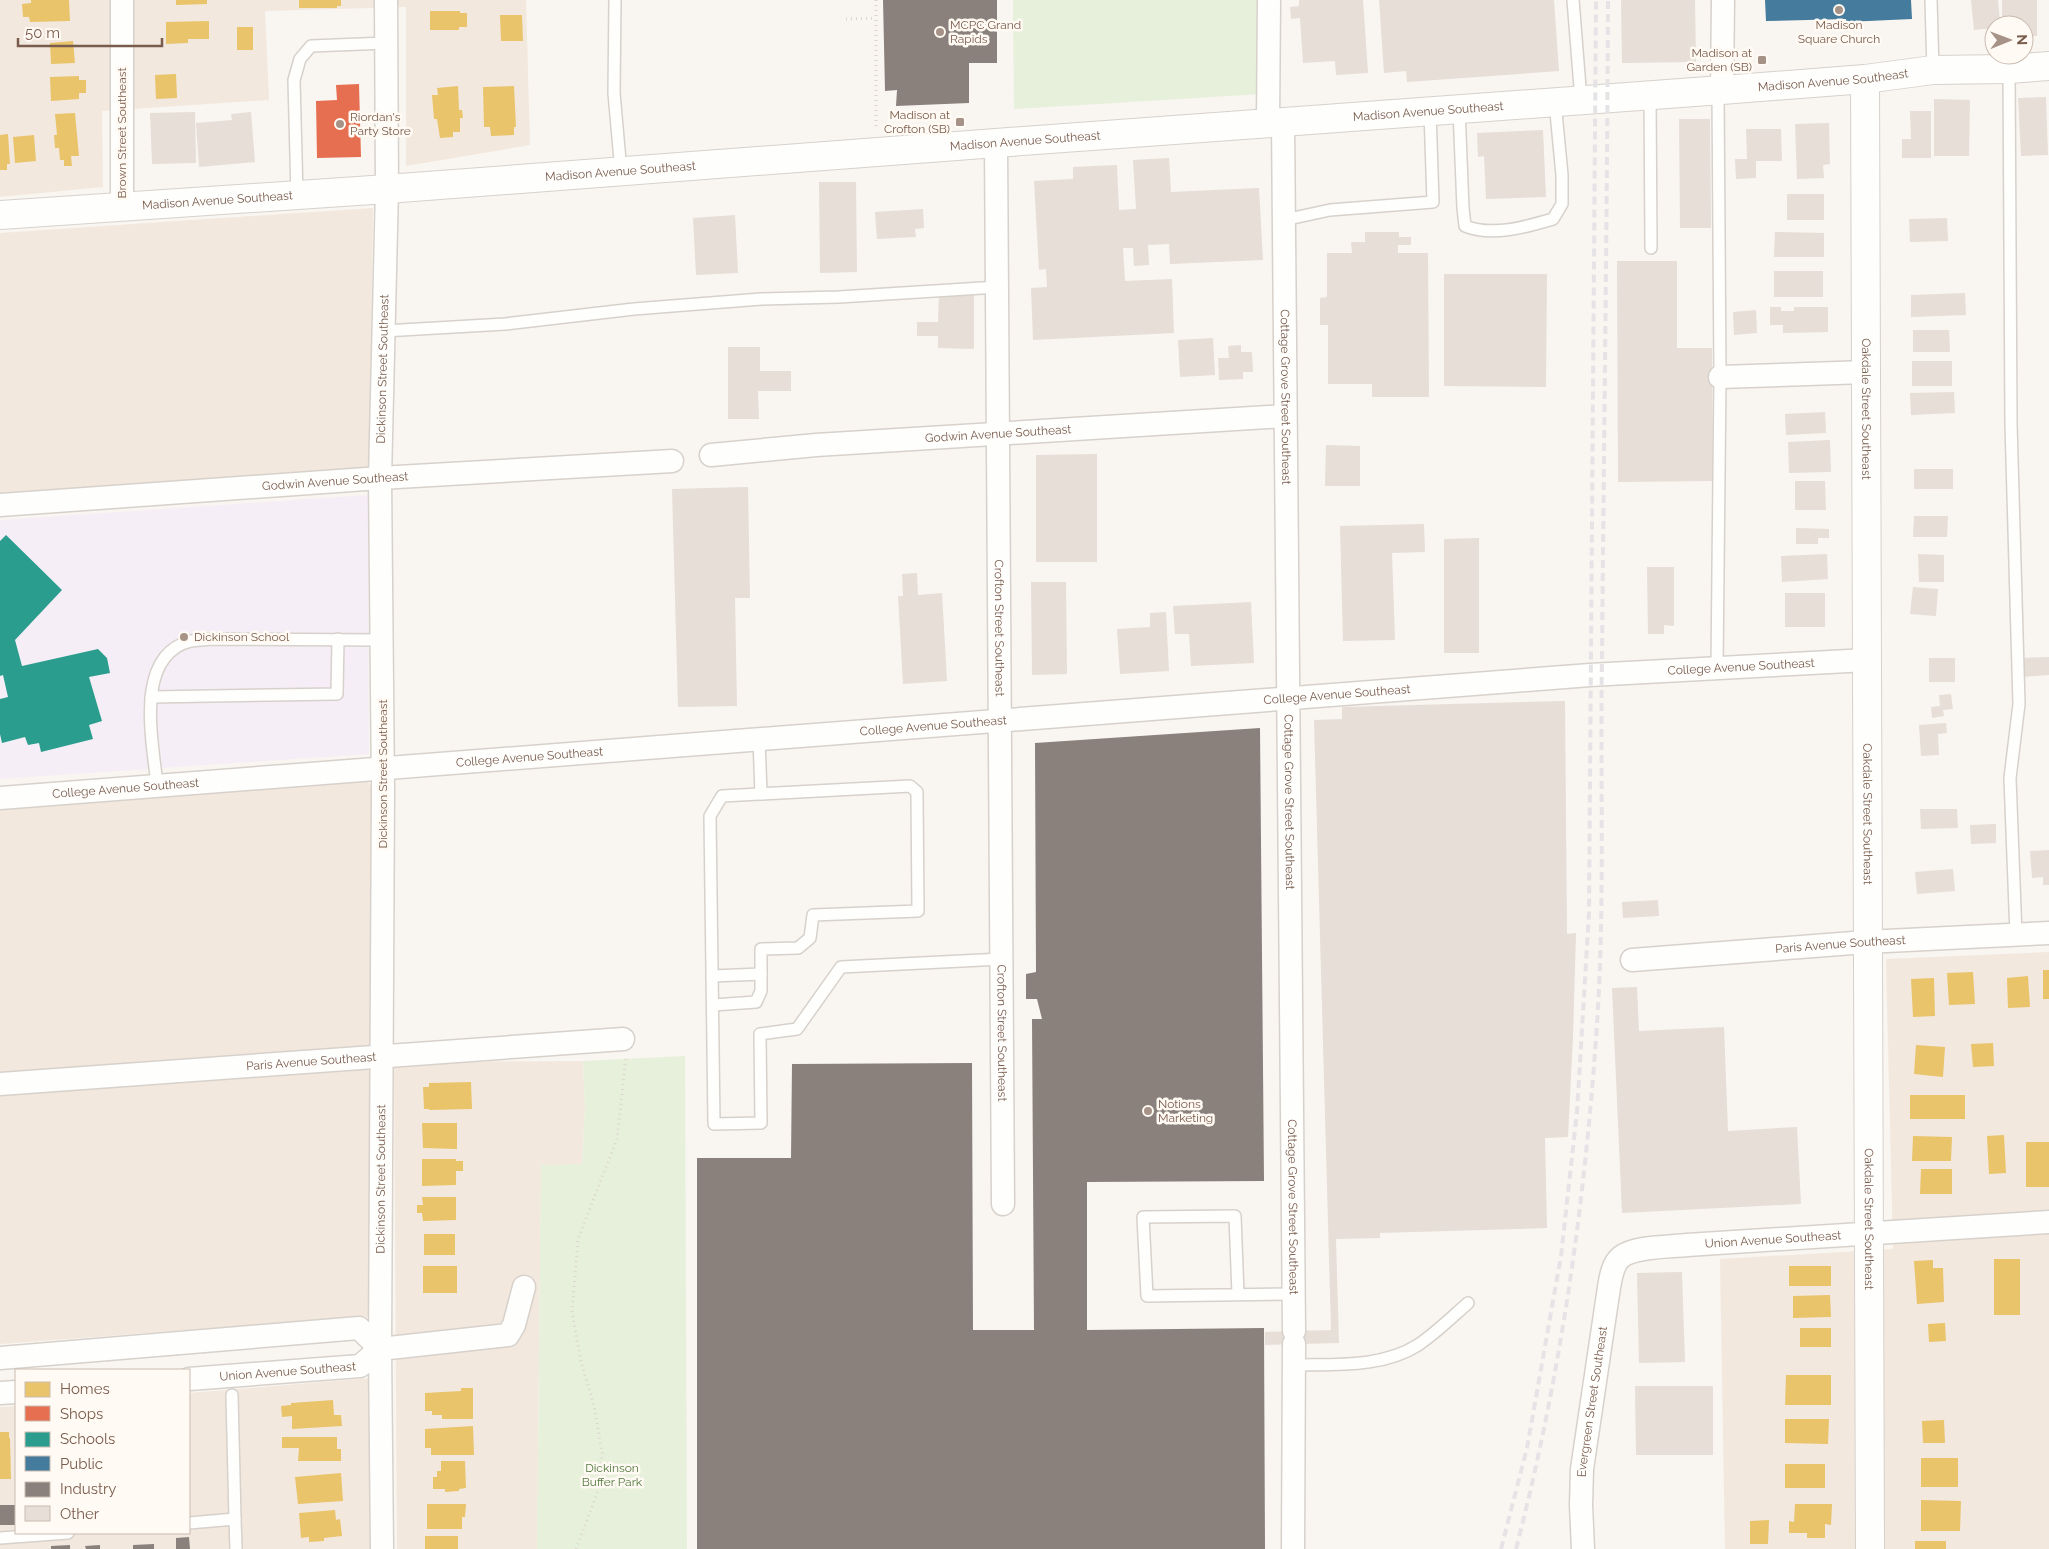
<svg xmlns="http://www.w3.org/2000/svg" width="2049" height="1549" font-family="Raleway,sans-serif">
<style>
.residential{fill:#f2e8de}
.education{fill:#f6eef6}
.green{fill:#e7f0db}
.homes{fill:#e9c46a}
.shops{fill:#e76f51}
.schools{fill:#2a9d8f}
.public{fill:#457b9d}
.industry{fill:#8a817c}
.building{fill:#e6ded7}
.lines{fill:none;stroke-linecap:round;stroke-linejoin:round}
.service-casing{stroke:#d7d1cb;stroke-width:14}
.minor-casing{stroke:#d7d1cb;stroke-width:25}
.tertiary-casing{stroke:#d7d1cb;stroke-width:30}
.path{stroke:#dcd5d0;stroke-width:3;stroke-dasharray:1 4;stroke-linecap:butt}
.service{stroke:#fefefd;stroke-width:11}
.minor{stroke:#fefefd;stroke-width:22}
.tertiary{stroke:#fefefd;stroke-width:28}
.rail{stroke:#e6e3e7;stroke-width:4;stroke-dasharray:8 5;stroke-linecap:butt}
.poi-dot{fill:#a69286;stroke:#fffaf3;stroke-width:2}
.labels{text-anchor:middle;stroke-width:5;stroke-linejoin:round;paint-order:stroke}
.poi-label{font-size:12px;fill:#7a5c4d;stroke:#fffaf3;text-anchor:start}
.street-label{font-size:12px;fill:#7a5c4d;stroke:#fffaf3}
.park-label{font-size:12px;fill:#537a41;stroke:#fffaf3}
</style>
<rect width="100%" height="100%" fill="#f9f5f0"/>
<g class="residential">
<path d="M0,0H526L530,145L406,166V7L265,11L269,100L102,111L103,187L0,197Z"/>
<path d="M373,208L369,468L0,493V233Z"/>
<path d="M365,780L369,783L373,795L374,1316L0,1344V805Z"/>
<path d="M2049,952V1549H1725L1720,1259L1893,1249L1886,959Z"/>
<path d="M583,1061L585,1107L582,1164L541,1166L537,1549H397L394,1062Z"/>
<path d="M372,1378L371,1549H0V1407L16,1406V1533H189V1393Z"/>
</g>
<path class="education" d="M368,495L369,754L0,779V520Z"/>
<g class="green">
<path d="M1013,0H1263L1262,94L1014,109Z"/>
<path d="M685,1056L687,1549H537L541,1165L582,1164L585,1107L583,1061Z"/>
</g>
<g class="homes">
<path d="M31,0H69L70,21L30,22L29,17H23L22,4L31,3Z"/>
<path d="M176,0H207V4L176,5Z"/>
<path d="M299,0H341V6H337V8H299Z"/>
<path d="M430,11H460V13H467V27H459V30H430Z"/>
<path d="M500,15H522L523,41H501Z"/>
<path d="M209,21V39H188V43L166,44V22Z"/>
<rect x="237" y="27" width="16" height="23"/>
<path d="M73,41L75,63L51,64L50,43Z"/>
<path d="M176,74L177,98L156,99L155,75Z"/>
<path d="M79,76V80H86V93H79V99L51,101L50,77Z"/>
<path d="M458,86L459,110H462L463,118H460V132H453V137L440,138L437,119H434L432,95H438L437,88Z"/>
<path d="M514,86L516,127H514V135L491,136L490,127H484L483,87Z"/>
<path d="M75,113L79,156H71L72,166H64V160H60L59,148H55L54,135H57L55,114Z"/>
<path d="M8,134L10,164H7V170H0V135Z"/>
<path d="M34,135L36,161L15,163L13,137Z"/>
<rect x="2043" y="970" width="6" height="29"/>
<path d="M1973,972L1975,1004L1949,1005L1947,973Z"/>
<path d="M2028,976L2030,1007L2008,1008L2007,978Z"/>
<path d="M1934,978L1935,1016L1913,1017L1911,979Z"/>
<path d="M1993,1043L1994,1066L1973,1067L1971,1044Z"/>
<path d="M1916,1045L1945,1047L1943,1077L1914,1074Z"/>
<path d="M471,1082L472,1109L429,1110V1109H424L423,1087H429V1083Z"/>
<rect x="1910" y="1095" width="55" height="24"/>
<path d="M422,1123H457V1149L423,1148Z"/>
<path d="M2004,1135L2006,1173L1989,1174L1987,1136Z"/>
<path d="M1913,1136L1952,1137L1951,1161H1912Z"/>
<rect x="2026" y="1142" width="23" height="45"/>
<path d="M422,1159H456V1161H463V1171H456V1185L422,1186Z"/>
<path d="M1921,1169H1952V1194H1920Z"/>
<path d="M422,1197H456V1220L423,1221L422,1213H417V1205H423Z"/>
<rect x="424" y="1234" width="31" height="21"/>
<rect x="1994" y="1259" width="26" height="56"/>
<path d="M1933,1260V1268H1943L1944,1302L1917,1304L1914,1261Z"/>
<rect x="423" y="1266" width="34" height="27"/>
<rect x="1789" y="1266" width="42" height="20"/>
<path d="M1830,1295L1831,1317L1793,1318V1296Z"/>
<path d="M1945,1323L1946,1341L1929,1342L1928,1324Z"/>
<rect x="1800" y="1328" width="31" height="19"/>
<path d="M1786,1375H1831V1405H1785Z"/>
<path d="M461,1388H473V1419H442V1415H432V1411H425V1393L461,1391Z"/>
<path d="M333,1400L334,1415H341L342,1426L292,1429V1416L282,1417L281,1406L291,1405V1403Z"/>
<path d="M1785,1419H1829L1828,1444L1785,1443Z"/>
<path d="M1944,1420L1945,1443H1923L1922,1421Z"/>
<path d="M473,1426L474,1455H431V1448H425V1429Z"/>
<path d="M0,1432H9V1438H10L11,1479H0Z"/>
<path d="M282,1437H337V1449H341V1461H298L299,1448H282Z"/>
<rect x="1921" y="1458" width="37" height="29"/>
<path d="M441,1461H465L466,1488L459,1489V1491L445,1492V1489H433V1477H437V1471H441Z"/>
<rect x="1785" y="1464" width="40" height="24"/>
<path d="M341,1473L343,1501L298,1504L295,1477Z"/>
<path d="M1921,1500L1961,1501L1960,1531H1921Z"/>
<path d="M427,1504H466L465,1517H462V1529H427Z"/>
<path d="M1795,1504H1832L1831,1525L1825,1524V1538H1807V1533H1789V1521L1794,1522Z"/>
<path d="M335,1510L336,1520L340,1519L342,1536L324,1538V1541L309,1542V1537L301,1538L299,1513Z"/>
<path d="M1769,1520L1768,1544H1750V1521Z"/>
<rect x="425" y="1536" width="33" height="13"/>
<rect x="1915" y="1541" width="31" height="8"/>
</g>
<path class="shops" d="M359,84L361,157L317,158L316,101L337,100L336,85Z"/>
<path class="schools" d="M6,535L62,590L15,640L22,666L98,649L107,658L110,673L89,677L102,721L89,725L93,739L41,752L39,743L28,745L25,737L2,743L0,734V699L8,697L3,675L0,676V541Z"/>
<path class="public" d="M1765,0H1911L1912,19L1846,22V19L1766,21Z"/>
<g class="industry">
<path d="M883,0H997V63H969V103L896,106L897,90L885,91Z"/>
<path d="M1260,728L1264,1181L1087,1182V1330L1264,1328L1265,1549H697V1158H791L792,1064L972,1063L973,1330H1034L1032,1019H1042L1037,999H1026V974L1036,972L1035,743Z"/>
<rect x="0" y="1505" width="16" height="20"/>
<path d="M189,1537L190,1549H176V1538Z"/>
<path d="M154,1544V1549H133V1545Z"/>
<path d="M70,1545V1549H51V1546Z"/>
<path d="M100,1545V1549H86L85,1546Z"/>
</g>
<g class="building">
<path d="M1299,0H1363L1368,73L1336,75L1335,61L1303,63L1300,18L1291,19L1290,7L1299,6Z"/>
<path d="M1379,0H1554L1559,71L1407,82L1406,71L1384,73Z"/>
<path d="M1621,0H1695L1696,62L1622,63Z"/>
<path d="M1971,0H1998L2000,22H1993V28L1974,30Z"/>
<path d="M2002,0H2037V36H2024V25H2002Z"/>
<path d="M2046,97L2048,155L2021,156L2018,98Z"/>
<path d="M1934,99L1970,100L1969,156H1934Z"/>
<path d="M1910,111H1931V158H1902V139H1911Z"/>
<path d="M195,112L196,163L152,164L150,113Z"/>
<path d="M251,112L255,162L199,167L196,123L232,120L231,114Z"/>
<path d="M1679,119H1710L1711,228H1680Z"/>
<path d="M1829,123L1830,164L1823,165L1824,178L1797,179L1795,124Z"/>
<path d="M1746,129H1781L1782,161H1756V178L1736,179L1735,159H1747Z"/>
<path d="M1543,130L1546,197L1486,199L1484,156L1478,157L1477,133Z"/>
<path d="M1169,158L1171,192L1259,188L1263,260L1170,264L1169,244L1148,245L1149,265L1134,266L1133,248H1123L1125,281L1172,279L1174,333L1033,340L1031,288L1047,287L1046,269L1039,270L1034,181L1073,179V167L1117,165L1119,210L1136,209L1133,160Z"/>
<path d="M819,182H856L857,272L820,273Z"/>
<rect x="1787" y="194" width="37" height="26"/>
<path d="M923,209L924,228L915,229L916,237L877,239L875,212Z"/>
<path d="M735,215L738,273L696,275L693,218Z"/>
<path d="M1947,218L1948,241L1910,242L1909,219Z"/>
<path d="M1365,232H1399V237H1411V245H1398V253H1428L1429,397H1372V384H1328V325H1320V298L1327,297V253H1352L1351,242H1365Z"/>
<path d="M1775,232L1824,233V257H1774Z"/>
<path d="M1617,261H1677V348H1712L1713,481L1618,482Z"/>
<rect x="1774" y="271" width="49" height="26"/>
<path d="M1444,274H1547L1546,387L1444,386Z"/>
<path d="M1965,293L1966,315L1911,317V295Z"/>
<path d="M939,295H974V349L938,348V336H917V322H938Z"/>
<path d="M1770,307H1781V311H1794V307H1828V332L1783,333V325H1770Z"/>
<path d="M1756,310L1757,333L1734,335L1733,312Z"/>
<path d="M1913,330H1949L1950,352H1913Z"/>
<path d="M1213,338L1215,375L1180,377L1178,340Z"/>
<path d="M1241,345V352H1252L1253,372H1243V379L1219,380L1218,358H1229L1228,346Z"/>
<path d="M728,347H760V371H791V391H758L759,419H728Z"/>
<rect x="1912" y="361" width="40" height="25"/>
<path d="M1954,392L1955,413L1911,415L1910,393Z"/>
<path d="M1825,412L1826,433L1786,435L1785,414Z"/>
<path d="M1830,440L1831,472L1789,473L1788,442Z"/>
<path d="M1326,445L1360,446V486H1325Z"/>
<path d="M1097,454V562H1036V455Z"/>
<rect x="1914" y="469" width="39" height="20"/>
<path d="M1795,481H1825L1826,510H1795Z"/>
<path d="M748,487L750,598H735L737,706L678,707L672,489Z"/>
<path d="M1914,516H1948L1947,537H1913Z"/>
<path d="M1424,524L1425,552L1392,553L1395,640L1343,641L1340,526Z"/>
<path d="M1796,528L1829,529V538H1818V544H1796Z"/>
<path d="M1479,538V653H1444V539Z"/>
<path d="M1827,554L1828,579L1782,582L1781,556Z"/>
<path d="M1918,554L1944,555V582H1919Z"/>
<path d="M1647,567H1674V626L1664,625V634H1648Z"/>
<path d="M917,573L918,595L942,593L947,681L903,684L898,596H903L902,574Z"/>
<path d="M1031,582H1066L1067,674L1032,675Z"/>
<path d="M1913,587L1938,589L1936,616L1910,614Z"/>
<rect x="1785" y="593" width="40" height="34"/>
<path d="M1251,602L1254,663L1191,666L1189,634H1175L1173,606Z"/>
<path d="M1166,612L1169,671L1120,674L1117,629L1150,627V613Z"/>
<path d="M2049,657V675L2021,677L2020,658Z"/>
<rect x="1929" y="658" width="26" height="24"/>
<path d="M1951,694L1953,709L1943,710L1944,716L1932,718L1931,707L1940,706L1939,695Z"/>
<path d="M1565,701L1567,934L1576,933L1573,1037L1568,1137L1545,1138L1547,1228L1380,1233V1238L1336,1239L1339,1343L1265,1345V1332L1331,1330L1314,720L1342,719V707Z"/>
<path d="M1946,723L1947,733L1938,734L1939,755L1921,756L1919,725Z"/>
<path d="M1920,809H1957L1958,828L1921,829Z"/>
<path d="M1996,824V843L1971,844L1970,825Z"/>
<path d="M2049,850V885H2043V877L2032,878L2030,851Z"/>
<path d="M1953,869L1955,891L1917,894L1915,872Z"/>
<path d="M1658,900L1659,916L1623,918L1622,902Z"/>
<path d="M1637,987L1639,1031L1724,1027L1728,1131L1797,1127L1801,1204L1622,1213L1612,988Z"/>
<path d="M1682,1272L1685,1362L1639,1363L1637,1273Z"/>
<path d="M1635,1386H1713V1455H1636Z"/>
</g>
<g class="lines">
<g class="service-casing">
<g id="service">
<path d="M615,0L614,93L621,172"/>
<path d="M1573,0L1581,100"/>
<path d="M1931,0L1933,70"/>
<path d="M2009,69L2011,424L2019,704L2010,778L2016,935"/>
<path d="M1650,95L1651,248"/>
<path d="M1459,109L1463,208L1465,226C1492,237 1526,227 1553,219L1562,204V175L1555,102"/>
<path d="M297,195L294,80L300,59L311,46L386,43"/>
<path d="M1284,220L1330,210L1433,202L1430,111"/>
<path d="M384,331L505,324L634,309L761,299L839,297L998,287"/>
<path d="M1717,668L1720,377L1718,91"/>
<path d="M151,697L337,694L338,639"/>
<path d="M759,739L761,794"/>
<path d="M157,785C153,743 133,655 191,641C197,640 204,640 210,639L382,640"/>
<path d="M712,976L761,974"/>
<path d="M713,1005L756,1002L761,991V949L798,948L810,938L813,915L918,911L917,792L910,786L722,796L710,816L714,1124L761,1123L760,1034L797,1029L841,967L1002,959"/>
<path d="M1238,1294L1235,1216L1143,1217L1147,1296L1294,1294"/>
<path d="M1294,1365C1335,1364 1382,1368 1418,1345C1436,1333 1452,1317 1468,1303"/>
<path d="M232,1395L235,1519"/>
<path d="M189,1523L235,1519L236,1549"/>
<path d="M0,1538L68,1533"/>
</g>
</g>
<g class="minor-casing">
<g id="minor">
<path d="M1722,90L1723,0"/>
<path id="s1" d="M1283,122L1294,1331"/>
<path d="M1268,123L1269,0"/>
<path id="s2" d="M996,143L1003,1204"/>
<path d="M122,206V0"/>
<path d="M1720,377L1866,372"/>
<path id="s3" d="M711,455L816,445L1285,416"/>
<path id="s4" d="M0,505L380,478L672,461"/>
<path id="s5" d="M0,798L1590,675L1867,660"/>
<path id="s6" d="M1632,960L1866,942L2049,933"/>
<path id="s7" d="M0,1084L623,1039"/>
<path d="M0,1358L359,1328L380,1349"/>
<path id="s8" d="M189,1379L360,1366L380,1349L508,1335L514,1325L524,1287"/>
<path d="M0,1393L16,1392"/>
<path id="s9" d="M382,1549L380,1349L383,790L380,478L387,189L386,0"/>
<path d="M1293,1549L1294,1344"/>
<path id="s10" d="M1583,1549L1581,1505L1582,1469L1608,1294C1610,1283 1611,1265 1621,1257C1635,1246 1670,1247 1687,1245L2049,1222"/>
</g>
</g>
<g class="tertiary-casing">
<g id="tertiary">
<path id="s11" d="M1865,79L1870,1549"/>
<path id="s12" d="M0,215L387,189L996,143L1722,90L1865,79L1933,70L2009,69L2049,66"/>
</g>
</g>
<g class="path">
<path d="M876,0V126"/>
<path d="M846,19L876,18"/>
<path d="M576,1549L601,1483L602,1453L594,1405L581,1362L572,1312L578,1239L617,1139L626,1057"/>
</g>
<use href="#service" class="service"/>
<use href="#minor" class="minor"/>
<use href="#tertiary" class="tertiary"/>
<g class="rail">
<path d="M1501,1549L1527,1448L1561,1256L1577,1112L1589,913L1596,0"/>
<path d="M1516,1549C1561,1375 1585,1203 1597,1024C1605,902 1600,779 1602,657C1604,438 1607,219 1608,0"/>
</g>
</g>
<g class="poi-dot">
<circle cx="1839" cy="10" r="5"/>
<circle cx="940" cy="32" r="5"/>
<rect x="1757" y="55" width="10" height="10" rx="2.5"/>
<rect x="955" y="117" width="10" height="10" rx="2.5"/>
<circle cx="340" cy="124" r="5"/>
<circle cx="184" cy="637" r="5"/>
<circle cx="1148" cy="1111" r="5"/>
</g>
<g class="labels">
<g class="poi-label">
<text x="950" y="29">MCPC Grand<tspan x="950" dy="14">Rapids</tspan></text>
<text x="1839" y="29" text-anchor="middle">Madison<tspan x="1839" dy="14">Square Church</tspan></text>
<text x="1752" y="57" text-anchor="end">Madison at<tspan x="1752" dy="14">Garden (SB)</tspan></text>
<text x="950" y="119" text-anchor="end">Madison at<tspan x="950" dy="14">Crofton (SB)</tspan></text>
<text x="350" y="121">Riordan's<tspan x="350" dy="14">Party Store</tspan></text>
<text x="194" y="641">Dickinson School</text>
<text x="1158" y="1108">Notions<tspan x="1158" dy="14">Marketing</tspan></text>
</g>
<g class="street-label">
<text dy="4" stroke="none"><textPath href="#s12" startOffset="1838">Madison Avenue Southeast</textPath></text>
<text dy="4" stroke="none"><textPath href="#s12" startOffset="1432">Madison Avenue Southeast</textPath></text>
<text transform="translate(122 133) rotate(-90)" y="4">Brown Street Southeast</text>
<text dy="4" stroke="none"><textPath href="#s12" startOffset="1028">Madison Avenue Southeast</textPath></text>
<text dy="4" stroke="none"><textPath href="#s12" startOffset="622">Madison Avenue Southeast</textPath></text>
<text dy="4" stroke="none"><textPath href="#s12" startOffset="218">Madison Avenue Southeast</textPath></text>
<text dy="4" stroke="none"><textPath href="#s9" startOffset="1180">Dickinson Street Southeast</textPath></text>
<text dy="4" stroke="none"><textPath href="#s1" startOffset="275">Cottage Grove Street Southeast</textPath></text>
<text dy="4" stroke="none"><textPath href="#s11" startOffset="330">Oakdale Street Southeast</textPath></text>
<text dy="4" stroke="none"><textPath href="#s3" startOffset="288">Godwin Avenue Southeast</textPath></text>
<text dy="4" stroke="none"><textPath href="#s4" startOffset="336">Godwin Avenue Southeast</textPath></text>
<text dy="4" stroke="none"><textPath href="#s2" startOffset="485">Crofton Street Southeast</textPath></text>
<text dy="4" stroke="none"><textPath href="#s5" startOffset="1746">College Avenue Southeast</textPath></text>
<text dy="4" stroke="none"><textPath href="#s5" startOffset="1341">College Avenue Southeast</textPath></text>
<text dy="4" stroke="none"><textPath href="#s5" startOffset="936">College Avenue Southeast</textPath></text>
<text dy="4" stroke="none"><textPath href="#s5" startOffset="531">College Avenue Southeast</textPath></text>
<text transform="translate(383 774) rotate(-90)" y="4">Dickinson Street Southeast</text>
<text dy="4" stroke="none"><textPath href="#s5" startOffset="126">College Avenue Southeast</textPath></text>
<text dy="4" stroke="none"><textPath href="#s1" startOffset="680">Cottage Grove Street Southeast</textPath></text>
<text dy="4" stroke="none"><textPath href="#s11" startOffset="735">Oakdale Street Southeast</textPath></text>
<text dy="4" stroke="none"><textPath href="#s6" startOffset="209">Paris Avenue Southeast</textPath></text>
<text dy="4" stroke="none"><textPath href="#s2" startOffset="890">Crofton Street Southeast</textPath></text>
<text dy="4" stroke="none"><textPath href="#s7" startOffset="312">Paris Avenue Southeast</textPath></text>
<text dy="4" stroke="none"><textPath href="#s9" startOffset="370">Dickinson Street Southeast</textPath></text>
<text dy="4" stroke="none"><textPath href="#s1" startOffset="1085">Cottage Grove Street Southeast</textPath></text>
<text dy="4" stroke="none"><textPath href="#s11" startOffset="1140">Oakdale Street Southeast</textPath></text>
<text dy="4" stroke="none"><textPath href="#s10" startOffset="451">Union Avenue Southeast</textPath></text>
<text dy="4" stroke="none"><textPath href="#s8" startOffset="99">Union Avenue Southeast</textPath></text>
<text dy="4" stroke="none"><textPath href="#s10" startOffset="148">Evergreen Street Southeast</textPath></text>
</g>
<g class="park-label">
<text x="612" y="1472">Dickinson<tspan x="612" dy="14">Buffer Park</tspan></text>
</g>
</g>
<rect x="15" y="1369" width="175" height="165" fill="#fffaf3" stroke="#cabbb1"/>
<rect x="25" y="1382" width="25" height="15" fill="#e9c46a" stroke="#cabbb1"/>
<text x="60" y="1394" font-size="15" fill="#7a5c4d">Homes</text>
<rect x="25" y="1406" width="25" height="15" fill="#e76f51" stroke="#cabbb1"/>
<text x="60" y="1419" font-size="15" fill="#7a5c4d">Shops</text>
<rect x="25" y="1432" width="25" height="15" fill="#2a9d8f" stroke="#cabbb1"/>
<text x="60" y="1444" font-size="15" fill="#7a5c4d">Schools</text>
<rect x="25" y="1456" width="25" height="15" fill="#457b9d" stroke="#cabbb1"/>
<text x="60" y="1469" font-size="15" fill="#7a5c4d">Public</text>
<rect x="25" y="1482" width="25" height="15" fill="#8a817c" stroke="#cabbb1"/>
<text x="60" y="1494" font-size="15" fill="#7a5c4d">Industry</text>
<rect x="25" y="1506" width="25" height="15" fill="#e6ded7" stroke="#cabbb1"/>
<text x="60" y="1519" font-size="15" fill="#7a5c4d">Other</text>
<g transform="translate(2009 40) rotate(89)"><circle r="24" fill="#fffaf3" stroke="#cabbb1"/>
<path d="M0-4L9 19L0 12L-9 19Z" fill="#a69286"/>
<text y="-8" font-size="14" font-weight="bold" text-anchor="middle" fill="#7a5c4d">N</text>
</g>
<path d="M18 38v8h144v-8" fill="none" stroke="#7a5c4d" stroke-width="2.5"/>
<text x="25" y="38" font-size="15" fill="#7a5c4d" stroke="#fffaf3" stroke-width="4" paint-order="stroke">50 m</text>
</svg>
